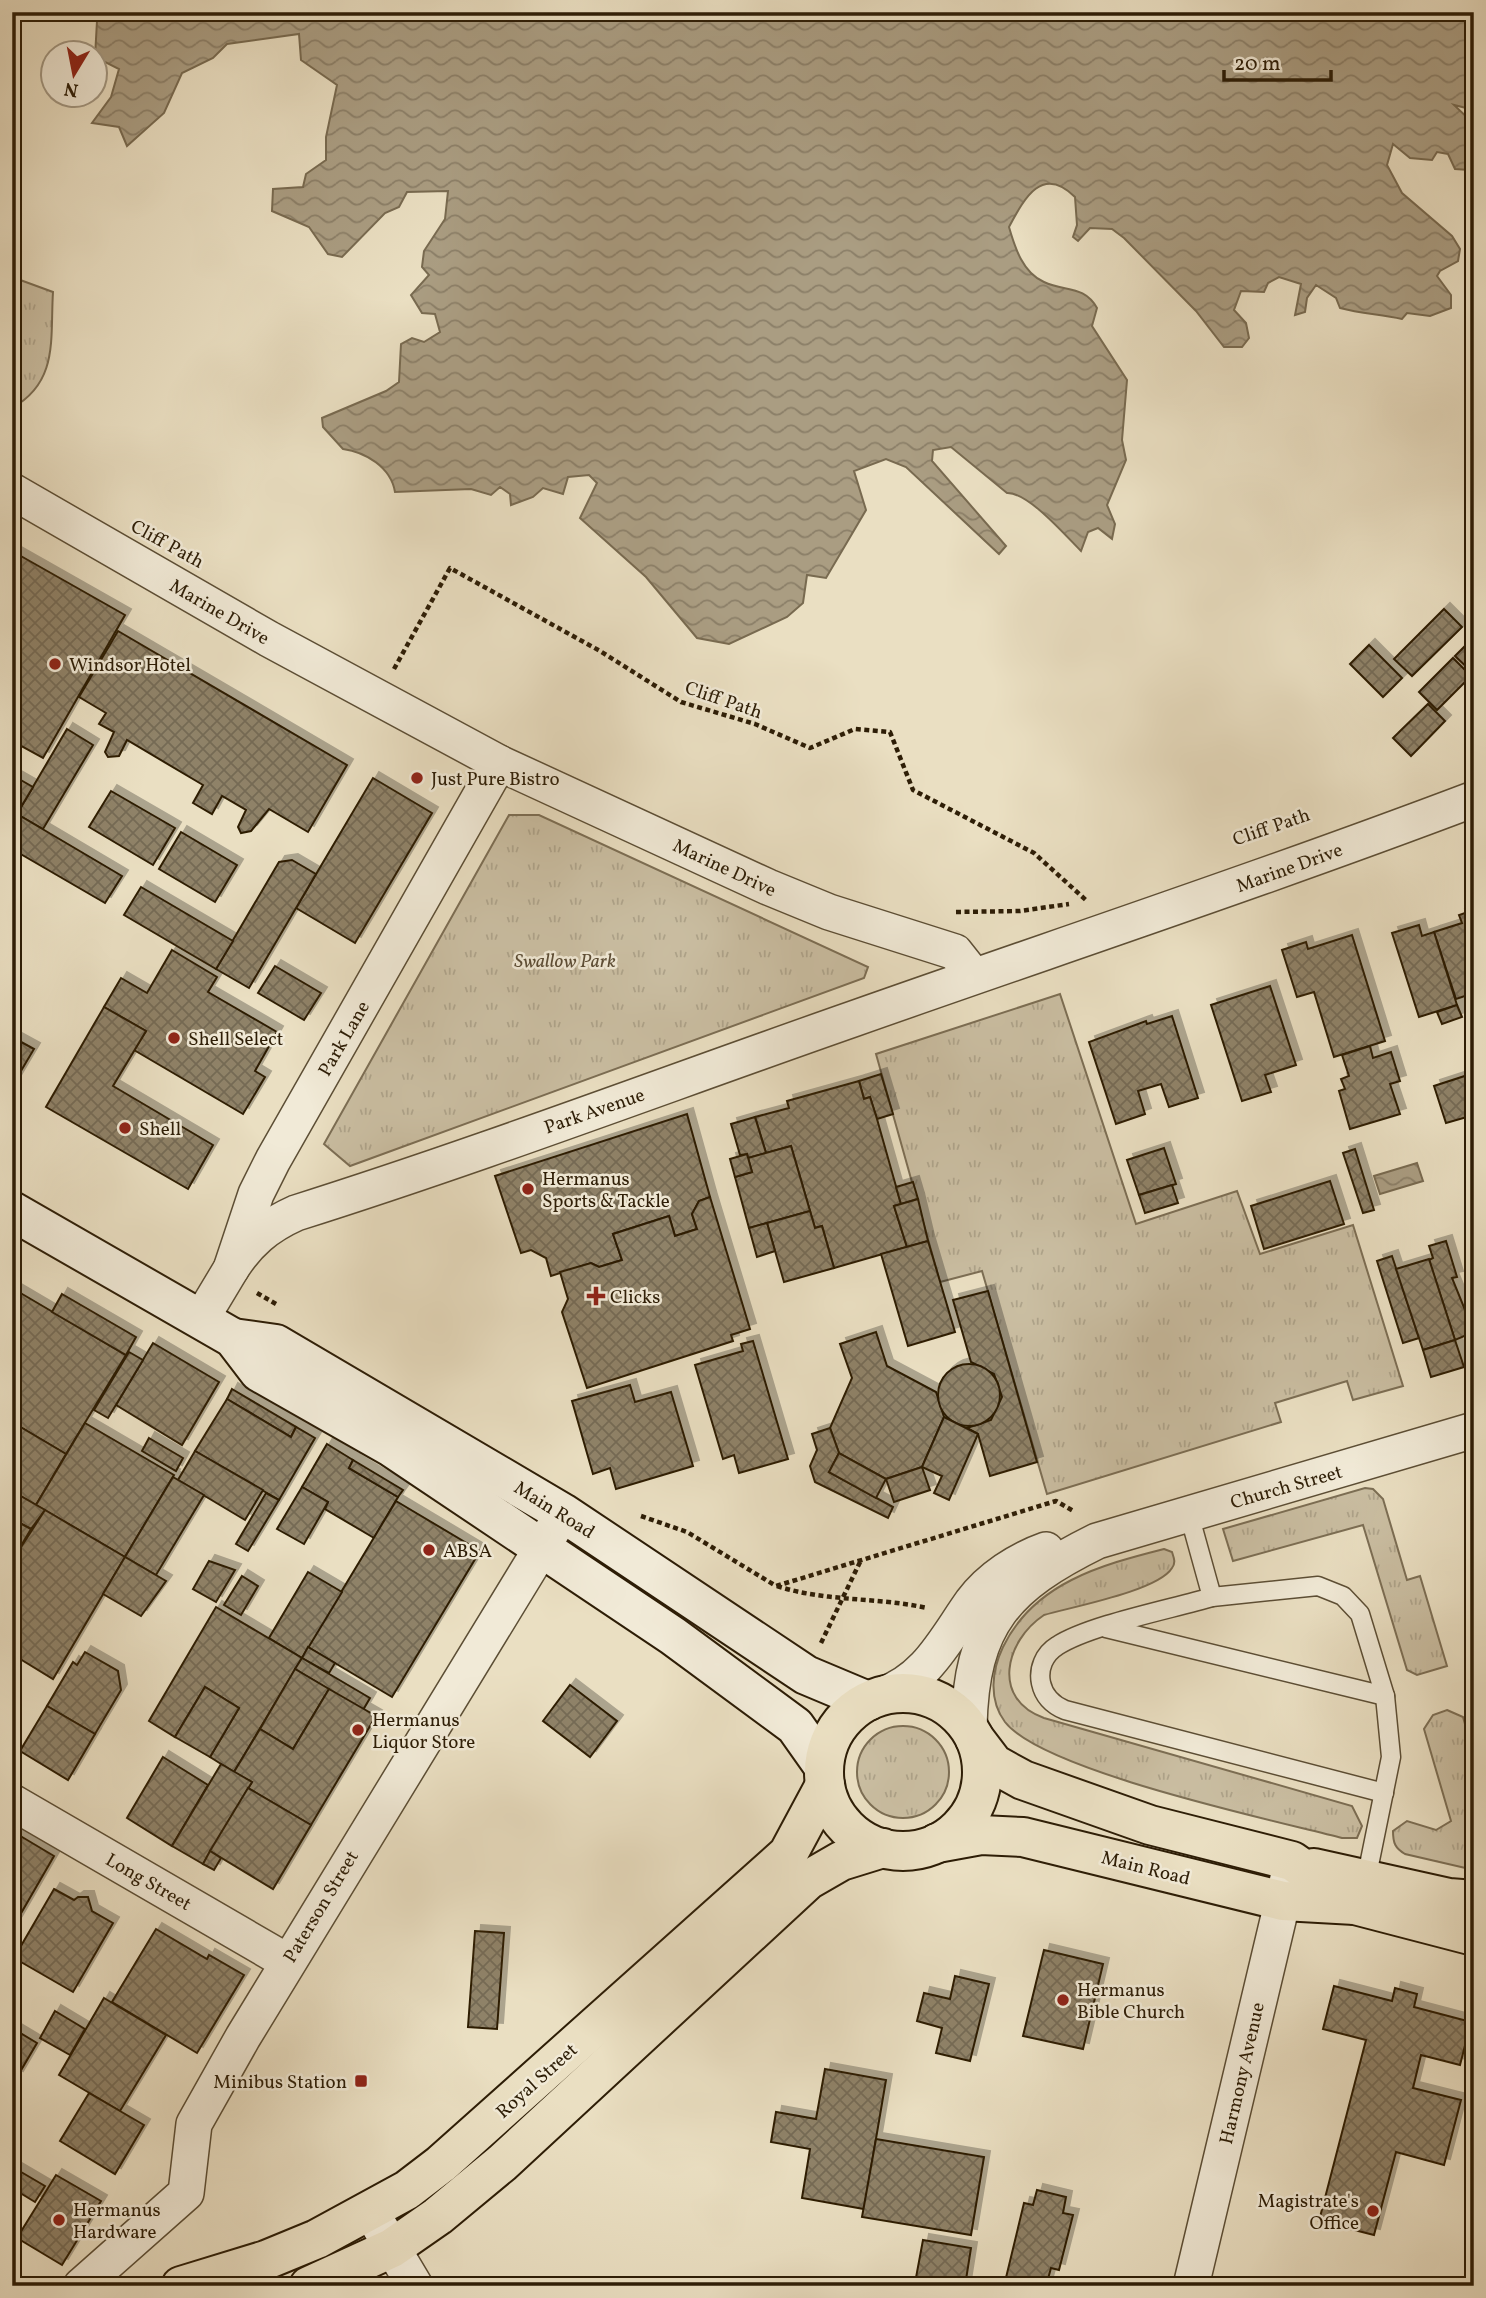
<svg xmlns="http://www.w3.org/2000/svg" width="1486" height="2298" font-family="Vollkorn,serif">
<style>
.grass{fill:url(#grass-tufts);stroke:#7c6e54;stroke-width:2}
.water{fill:url(#water-waves);stroke:#786a50;stroke-width:2}
.building{fill:url(#building-cross-hatch);stroke:#2d1d06;stroke-width:2;filter:url(#shadow)}
.lines{fill:none;stroke-linecap:round;stroke-linejoin:round}
.service-casing{stroke:#5c4e35;stroke-width:21}
.minor-casing{stroke:#5c4e35;stroke-width:38}
.secondary-casing{stroke:#2d1d06;stroke-width:42}
.primary-casing{stroke:#2d1d06;stroke-width:42}
.path{stroke:#2d1d06;stroke-width:4.5;stroke-dasharray:5 3.5;stroke-linecap:butt}
.service{stroke:#f1ead7;stroke-width:18}
.minor{stroke:#f1ead7;stroke-width:35}
.secondary{stroke:#f1ead7;stroke-width:38}
.primary{stroke:#eadfc2;stroke-width:38}
.poi-dot{fill:#8f2418;stroke:#f1ead7;stroke-width:2.5}
.labels{text-anchor:middle;stroke-width:5;stroke-linejoin:round;paint-order:stroke}
.street-label{font-size:19px;fill:#2d1d06;stroke:#f1ead7}
.poi-label{font-size:19px;fill:#2d1d06;stroke:#f1ead7;text-anchor:start}
.park-label{font-size:19px;font-style:italic;fill:#5c4d35;stroke:#f1ead7}
</style>
<defs>
<pattern id="grass-tufts" width="24" height="20" patternUnits="userSpaceOnUse" patternTransform="scale(1.75)"><rect width="24" height="20" fill="#cabea2"/><path d="M3 7l-1-3M5 7V3M7 7l1-3M15 17l-1-3M17 17v-4M19 17l1-3" fill="none" stroke="#aea38a"/></pattern>
<pattern id="water-waves" width="16" height="10" patternUnits="userSpaceOnUse" patternTransform="scale(1.75)"><rect width="16" height="10" fill="#aa9d82"/><path d="M0 5q4-4 8 0t8 0" fill="none" stroke="#8b7f68"/></pattern>
<pattern id="building-cross-hatch" width="8" height="8" patternUnits="userSpaceOnUse" patternTransform="scale(1.75)"><rect width="8" height="8" fill="#8f8268"/><path d="M0 0l8 8M0 8l8-8" fill="none" stroke="#756a54"/></pattern>
<filter id="shadow"><feDropShadow dx="6" dy="-6" stdDeviation="0" flood-color="#0004"/></filter>
</defs>
<rect width="100%" height="100%" fill="#eadfc2"/>
<filter id="stains"><feTurbulence type="fractalNoise" baseFrequency=".00286" numOctaves="4"/><feColorMatrix values="0 0 0 0 .2 0 0 0 0 .09 0 0 0 0 .02 0 0 0 .5 -.17"/></filter>
<radialGradient id="worn" r=".72"><stop offset=".6" stop-color="#630" stop-opacity="0"/><stop offset="1" stop-color="#630" stop-opacity=".3"/></radialGradient>
<g class="grass">
<path d="M12,277L53,292C50,338 59,382 12,408Z"/>
<path d="M509,815H539L868,967L864,978L350,1166L324,1144Z"/>
<path d="M1060,994L1136,1224L1237,1191L1260,1254L1353,1225L1403,1386L1353,1400L1347,1381L1275,1403L1281,1422L1047,1494L982,1271L940,1282L876,1054Z"/>
<path d="M1365,1488L1373,1489L1383,1499L1407,1580L1420,1576L1447,1666L1417,1675L1407,1670L1363,1525L1233,1561L1223,1529Z"/>
<path d="M1164,1549L1172,1552C1174,1558 1176,1563 1172,1568C1158,1591 1071,1607 1044,1615C1005,1641 991,1699 1044,1718L1352,1806L1362,1826L1357,1838H1342C1273,1820 1043,1771 1005,1722C988,1699 992,1670 1003,1647C1034,1583 1101,1565 1164,1549Z"/>
<path d="M1447,1710L1463,1717L1474,1756V1870L1405,1854C1395,1848 1393,1843 1393,1831L1407,1821L1436,1830L1451,1821L1424,1729L1433,1715Z"/>
<circle cx="903" cy="1772" r="46"/>
</g>
<g class="water">
<path d="M110,12H1474V110L1454,105L1474,124V158L1469,170L1455,169L1448,154L1437,152L1432,160L1410,158L1393,144L1387,165L1402,193L1452,236L1460,249L1458,261L1440,271L1437,276L1451,295V308L1430,316L1407,313L1402,319C1381,314 1362,314 1340,308L1336,298L1316,285L1307,298L1305,312L1295,315L1301,284L1279,277L1268,283L1264,292L1241,291L1234,310L1246,323L1249,338L1242,347H1224L1196,311L1124,238L1112,229L1090,228L1078,241L1073,237L1077,225L1075,197C1042,164 1024,199 1009,227C1015,248 1023,273 1044,282C1065,292 1084,285 1097,308L1092,326L1127,380L1122,440L1126,460L1107,505L1115,524L1112,539L1098,528L1088,532L1081,551C1065,535 1028,492 1007,493L951,447L933,450L932,461L1006,546L999,554L906,467L886,459L854,471L866,510L826,578L807,575L803,603L787,617L729,644L697,638L646,577L580,518L597,483L589,475L568,477L563,494L543,488L533,497L511,505L510,494L500,487L491,495L471,489L395,492C391,467 365,452 343,449L323,427L322,418L386,391L399,382L401,344L412,338L424,342L440,332L435,314L422,313L411,295L429,275L422,267L424,251L445,219L448,191L407,192L399,207L385,213L342,257L328,254L309,227L272,211L273,189L303,187L306,174L326,160V137L337,85L301,60L299,34L227,44L213,58L182,73L164,113L127,146L119,127L92,123L111,97L119,69L95,57L97,21Z"/>
<path d="M1417,1163L1423,1181L1380,1194L1374,1176Z"/>
</g>
<g class="building">
<path d="M12,551L125,615L43,758L12,741Z"/>
<path d="M1444,609L1462,627L1412,676L1394,659Z"/>
<path d="M118,631L347,765L308,832L269,809L251,831L241,833L238,827L246,810L222,796L212,814L193,803L203,785L127,740L119,756L108,757L105,752L114,732L99,724L106,713L79,697Z"/>
<path d="M1474,637V672L1473,673L1455,656Z"/>
<path d="M1369,645L1402,678L1383,697L1350,664Z"/>
<path d="M1453,658L1471,676L1437,710L1419,692Z"/>
<path d="M1428,704L1445,721L1411,756L1393,738Z"/>
<path d="M67,729L93,745L43,829L17,814Z"/>
<path d="M12,775L33,787L12,822Z"/>
<path d="M373,778L432,813L355,943L296,908Z"/>
<path d="M111,791L175,828L153,865L89,827Z"/>
<path d="M17,814L122,876L105,903L12,849V822Z"/>
<path d="M181,832L237,865L215,902L159,869Z"/>
<path d="M292,860L316,874L249,988L216,969L279,862Z"/>
<path d="M141,887L233,941L216,969L124,915Z"/>
<path d="M1474,910V993L1456,999L1434,932L1462,923L1459,915Z"/>
<path d="M1419,925L1422,936L1434,932L1457,1005L1419,1017L1392,933Z"/>
<path d="M1352,935L1385,1041L1334,1057L1314,992L1297,997L1282,950L1306,942L1308,949Z"/>
<path d="M172,950L217,977L208,992L277,1032L255,1071L265,1077L243,1114L134,1050L146,1031L104,1007L121,978L147,993Z"/>
<path d="M275,966L321,993L304,1020L258,993Z"/>
<path d="M1270,986L1296,1065L1265,1075L1271,1092L1242,1101L1211,1005Z"/>
<path d="M1457,1005L1462,1017L1442,1024L1437,1012Z"/>
<path d="M104,1007L146,1031L113,1086L213,1145L188,1189L46,1107Z"/>
<path d="M1172,1016L1198,1098L1169,1107L1161,1084L1138,1091L1145,1114L1116,1124L1089,1042L1146,1021L1147,1024Z"/>
<path d="M12,1037L34,1049L12,1086Z"/>
<path d="M1370,1046L1373,1058L1391,1052L1400,1081L1390,1084L1400,1114L1350,1129L1339,1091L1345,1089L1341,1079L1349,1076L1342,1055Z"/>
<path d="M1474,1073V1115L1446,1123L1434,1086Z"/>
<path d="M881,1074L893,1114L877,1119L870,1097L864,1099L859,1081Z"/>
<path d="M859,1081L864,1099L870,1097L877,1119L901,1204L894,1206L907,1247L834,1268L822,1226L815,1228L791,1146L766,1153L755,1117L789,1108L787,1101Z"/>
<path d="M687,1114L710,1197L699,1201L692,1214L697,1229L675,1236L669,1216L613,1234L622,1260L599,1267L591,1263L551,1276L546,1258L531,1250L521,1253L495,1176Z"/>
<path d="M755,1117L766,1153L748,1158L747,1154L740,1155L731,1124Z"/>
<path d="M791,1146L810,1211L749,1228L735,1177L752,1172L748,1158Z"/>
<path d="M1164,1148L1176,1184L1139,1195L1127,1160Z"/>
<path d="M1355,1149L1374,1210L1363,1213L1343,1153Z"/>
<path d="M747,1154L752,1172L735,1177L730,1159Z"/>
<path d="M1330,1181L1344,1224L1264,1249L1251,1206Z"/>
<path d="M913,1182L918,1199L901,1204L896,1187Z"/>
<path d="M1172,1185L1178,1203L1145,1213L1139,1195Z"/>
<path d="M710,1197L750,1329L731,1335L733,1341L587,1388L562,1312L568,1299L560,1272L591,1263L599,1267L622,1260L613,1234L669,1216L675,1236L697,1229L692,1214L699,1201Z"/>
<path d="M918,1199L928,1241L907,1247L894,1206Z"/>
<path d="M810,1211L815,1228L822,1226L834,1268L784,1282L767,1223Z"/>
<path d="M767,1223L775,1251L757,1257L749,1228Z"/>
<path d="M928,1241L955,1332L908,1346L881,1254Z"/>
<path d="M1446,1241L1457,1277L1452,1278L1474,1332L1455,1340L1429,1260L1433,1258L1429,1246Z"/>
<path d="M1392,1256L1419,1338L1403,1343L1377,1261Z"/>
<path d="M1429,1259L1455,1340L1423,1350L1396,1269Z"/>
<path d="M12,1288L126,1355L66,1454L12,1422Z"/>
<path d="M988,1291L1037,1462L990,1476L978,1434L967,1428L991,1420L1002,1397L994,1374L971,1362L953,1300Z"/>
<path d="M62,1294L136,1337L126,1355L52,1312Z"/>
<path d="M876,1332L887,1366L936,1392L944,1417L922,1467L886,1479L839,1453L830,1428L852,1378L840,1344Z"/>
<path d="M1455,1340L1464,1367L1431,1377L1423,1350Z"/>
<path d="M753,1341L788,1459L739,1473L734,1455L723,1459L695,1365L743,1351L741,1344Z"/>
<path d="M153,1343L219,1382L182,1445L116,1405Z"/>
<path d="M129,1352L143,1360L108,1418L94,1410Z"/>
<circle cx="969" cy="1395" r="31"/>
<path d="M630,1385L635,1402L671,1392L693,1466L616,1489L610,1468L593,1474L572,1401Z"/>
<path d="M232,1389L296,1427L291,1437L227,1399Z"/>
<path d="M227,1399L291,1437L296,1427L315,1438L279,1500L195,1451Z"/>
<path d="M944,1417L978,1434L949,1500L934,1493L942,1476L922,1467Z"/>
<path d="M12,1422L66,1454L36,1505L12,1491Z"/>
<path d="M85,1423L174,1475L125,1557L36,1505Z"/>
<path d="M830,1428L839,1453L829,1472L893,1507L888,1518L815,1482L810,1466L817,1450L812,1434Z"/>
<path d="M149,1438L183,1458L176,1471L142,1451Z"/>
<path d="M327,1444L353,1460L349,1468L398,1497L374,1538L325,1509L328,1502L302,1487Z"/>
<path d="M195,1451L263,1490L245,1520L178,1480Z"/>
<path d="M839,1453L886,1479L876,1498L829,1472Z"/>
<path d="M353,1460L403,1490L398,1497L349,1468Z"/>
<path d="M922,1467L930,1490L894,1502L886,1479Z"/>
<path d="M173,1477L204,1495L156,1575L125,1557Z"/>
<path d="M302,1487L328,1502L304,1544L277,1529Z"/>
<path d="M12,1491L45,1510L31,1529L12,1519Z"/>
<path d="M266,1493L279,1500L248,1551L236,1544Z"/>
<path d="M396,1501L480,1551L392,1697L308,1647Z"/>
<path d="M45,1510L125,1557L53,1679L12,1654V1561Z"/>
<path d="M12,1519L31,1529L12,1561Z"/>
<path d="M125,1557L166,1581L141,1616L103,1594Z"/>
<path d="M209,1561L235,1570L216,1602L193,1589Z"/>
<path d="M308,1572L342,1592L302,1658L269,1638Z"/>
<path d="M242,1576L258,1586L241,1615L224,1605Z"/>
<path d="M216,1607L302,1658L234,1772L210,1757L239,1708L205,1687L175,1737L149,1721Z"/>
<path d="M308,1647L335,1663L329,1673L302,1658Z"/>
<path d="M85,1652L118,1671L121,1690L95,1734L47,1706L73,1662L77,1665Z"/>
<path d="M302,1658L370,1698L363,1710L295,1669Z"/>
<path d="M295,1669L329,1689L293,1749L260,1729Z"/>
<path d="M570,1685L617,1721L590,1757L543,1721Z"/>
<path d="M205,1687L239,1708L210,1757L175,1737Z"/>
<path d="M329,1689L376,1716L311,1825L248,1788L252,1782L234,1772L260,1729L293,1749Z"/>
<path d="M47,1706L95,1734L68,1780L20,1751Z"/>
<path d="M163,1757L208,1785L172,1846L127,1818Z"/>
<path d="M221,1764L252,1782L203,1864L172,1846Z"/>
<path d="M248,1788L311,1825L273,1889L210,1851Z"/>
<path d="M12,1831L54,1856L16,1922L12,1919Z"/>
<path d="M210,1851L221,1858L214,1870L203,1864Z"/>
<path d="M54,1889L74,1900L78,1897H88L92,1911L113,1923L73,1992L14,1958Z"/>
<path d="M156,1929L207,1959L209,1955L244,1975L197,2053L112,2002Z"/>
<path d="M475,1931L504,1933L497,2029L468,2027Z"/>
<path d="M1044,1950L1103,1964L1083,2049L1023,2036Z"/>
<path d="M955,1976L989,1984L970,2061L936,2053L942,2028L917,2021L924,1993L950,1999Z"/>
<path d="M1334,1986L1392,2001L1395,1988L1417,1994L1414,2007L1471,2022L1460,2065L1421,2055L1413,2088L1461,2100L1444,2165L1396,2152L1374,2235L1319,2221L1366,2040L1323,2029Z"/>
<path d="M104,1998L166,2035L120,2111L59,2075Z"/>
<path d="M55,2011L85,2029L70,2055L40,2038Z"/>
<path d="M12,2028L37,2043L17,2077L12,2074Z"/>
<path d="M825,2069L886,2080L864,2209L802,2198L810,2149L771,2142L776,2112L816,2119Z"/>
<path d="M89,2093L144,2125L115,2174L60,2141Z"/>
<path d="M876,2139L984,2157L971,2235L862,2217Z"/>
<path d="M16,2169L45,2186L35,2202L12,2188V2175Z"/>
<path d="M56,2175L101,2201L62,2265L17,2238Z"/>
<path d="M1037,2190L1066,2197L1063,2213L1073,2215L1059,2270L1051,2268L1046,2286H1004L1024,2203L1033,2205Z"/>
<path d="M923,2240L971,2248L965,2286L915,2283Z"/>
</g>
<g class="lines">
<g class="service-casing">
<g id="service">
<path d="M1189,1514L1212,1597L1318,1586L1343,1596L1360,1614L1385,1696L1391,1757L1366,1880"/>
<path d="M1212,1597C1172,1609 1089,1625 1057,1646C1044,1654 1038,1669 1041,1683C1044,1697 1053,1705 1065,1710L1384,1793"/>
<path d="M1106,1628L1385,1696"/>
</g>
</g>
<g class="minor-casing">
<g id="minor">
<path d="M12,491L269,639L499,763L768,887L829,912L955,952L974,976"/>
<path d="M231,1269C248,1242 267,1226 296,1213C483,1154 667,1084 853,1019C1060,946 1268,877 1474,799"/>
<path d="M201,1319L231,1269L256,1194L273,1160L499,763"/>
<path d="M880,1696C927,1680 945,1640 972,1602C990,1578 1018,1560 1046,1550"/>
<path d="M969,1727C971,1623 1006,1586 1097,1541L1474,1430"/>
<path d="M12,1802L286,1961"/>
<path d="M371,2212L415,2286"/>
<path d="M81,2286L186,2193L194,2124L243,2037L563,1513"/>
<path d="M1191,2286L1289,1874"/>
</g>
</g>
<g class="secondary-casing">
<g id="secondary">
<path d="M12,1211L233,1338L259,1372L391,1447L673,1636L795,1726L824,1767"/>
<path d="M233,1338L276,1344L563,1513L806,1675L868,1701"/>
</g>
</g>
<g class="primary-casing">
<g id="primary">
<circle cx="903" cy="1772" r="79"/>
<path d="M975,1739L994,1764L1023,1780L1150,1825L1292,1861L1355,1905"/>
<path d="M937,1843L981,1835L1023,1837L1283,1901L1355,1905L1474,1936"/>
<path d="M1314,1868L1449,1898L1474,1900"/>
<path d="M181,2286L266,2260L317,2239L407,2190L441,2164L788,1854L825,1785"/>
<path d="M309,2286L392,2248L438,2216L502,2163L808,1880L841,1861L883,1848"/>
</g>
</g>
<g class="path">
<path d="M394,669L450,568L600,651L681,702L755,724L810,748L855,729L890,732L913,790L1034,853L1087,901"/>
<path d="M956,912L1020,911L1069,904"/>
<path d="M257,1293L276,1304"/>
<path d="M641,1516L687,1532L776,1586L1056,1501L1075,1512"/>
<path d="M777,1586C826,1602 877,1597 927,1608"/>
<path d="M821,1643L861,1560"/>
</g>
<use href="#service" class="service"/>
<use href="#minor" class="minor"/>
<use href="#secondary" class="secondary"/>
<use href="#primary" class="primary"/>
</g>
<g class="poi-dot">
<circle cx="55" cy="664" r="7"/>
<circle cx="417" cy="778" r="7"/>
<circle cx="174" cy="1038" r="7"/>
<circle cx="125" cy="1128" r="7"/>
<circle cx="528" cy="1189" r="7"/>
<path d="M592.5 1285.5h7v7h7v7h-7v7h-7v-7h-7v-7h7z"/>
<circle cx="429" cy="1550" r="7"/>
<circle cx="358" cy="1730" r="7"/>
<circle cx="1063" cy="2000" r="7"/>
<rect x="354" y="2074" width="14" height="14" rx="3.5"/>
<circle cx="1373" cy="2211" r="7"/>
<circle cx="59" cy="2220" r="7"/>
</g>
<g class="labels">
<g class="street-label">
<text transform="translate(168 543) rotate(29)" y="7">Cliff Path</text>
<text transform="translate(220 611) rotate(30)" y="7">Marine Drive</text>
<text transform="translate(724 699) rotate(19)" y="7">Cliff Path</text>
<text transform="translate(1271 826) rotate(-19)" y="7">Cliff Path</text>
<text transform="translate(725 867) rotate(25)" y="7">Marine Drive</text>
<text transform="translate(1289 867) rotate(-20)" y="7">Marine Drive</text>
<text transform="translate(343 1038) rotate(-60)" y="7">Park Lane</text>
<text transform="translate(594 1110) rotate(-19)" y="7">Park Avenue</text>
<text transform="translate(1286 1486) rotate(-16)" y="7">Church Street</text>
<text transform="translate(555 1509) rotate(32)" y="7">Main Road</text>
<text transform="translate(1146 1867) rotate(14)" y="7">Main Road</text>
<text transform="translate(149 1881) rotate(30)" y="7">Long Street</text>
<text transform="translate(320 1906) rotate(-59)" y="7">Paterson Street</text>
<text transform="translate(1241 2073) rotate(-77)" y="7">Harmony Avenue</text>
<text transform="translate(536 2080) rotate(-42)" y="7">Royal Street</text>
</g>
<g class="poi-label">
<text x="69" y="671">Windsor Hotel</text>
<text x="431" y="785">Just Pure Bistro</text>
<text x="188" y="1045">Shell Select</text>
<text x="139" y="1135">Shell</text>
<text x="542" y="1185">Hermanus<tspan x="542" dy="22">Sports &amp; Tackle</tspan></text>
<text x="610" y="1303">Clicks</text>
<text x="443" y="1557">ABSA</text>
<text x="372" y="1726">Hermanus<tspan x="372" dy="22">Liquor Store</tspan></text>
<text x="1077" y="1996">Hermanus<tspan x="1077" dy="22">Bible Church</tspan></text>
<text x="347" y="2088" text-anchor="end">Minibus Station</text>
<text x="1359" y="2207" text-anchor="end">Magistrate's<tspan x="1359" dy="22">Office</tspan></text>
<text x="73" y="2216">Hermanus<tspan x="73" dy="22">Hardware</tspan></text>
</g>
<g class="park-label">
<text x="565" y="967">Swallow Park</text>
</g>
</g>
<rect width="1486" height="2298" fill="none" stroke="#eadfc2" stroke-width="42"/>
<rect x="14" y="14" width="1458" height="2270" fill="none" stroke="#2d1d06" stroke-width="3.5"/>
<rect x="21" y="21" width="1444" height="2256" fill="none" stroke="#2d1d06" stroke-width="2"/>
<g transform="translate(74 74) rotate(190)"><circle r="33" fill="#f1ead7" stroke="#a39883" stroke-width="2"/>
<path d="M0-5L12 26L0 18L-12 26Z" fill="#8f2418"/>
<text y="-10" font-size="19" font-weight="bold" text-anchor="middle" fill="#2d1d06">N</text>
</g>
<path d="M1224 70v10h107v-10" fill="none" stroke="#2d1d06" stroke-width="3.5"/>
<text x="1234" y="70" font-size="21" fill="#2d1d06" stroke="#f1ead7" stroke-width="5" paint-order="stroke">20 m</text>
<rect width="100%" height="100%" filter="url(#stains)"/>
<rect width="100%" height="100%" fill="url(#worn)"/>
</svg>
